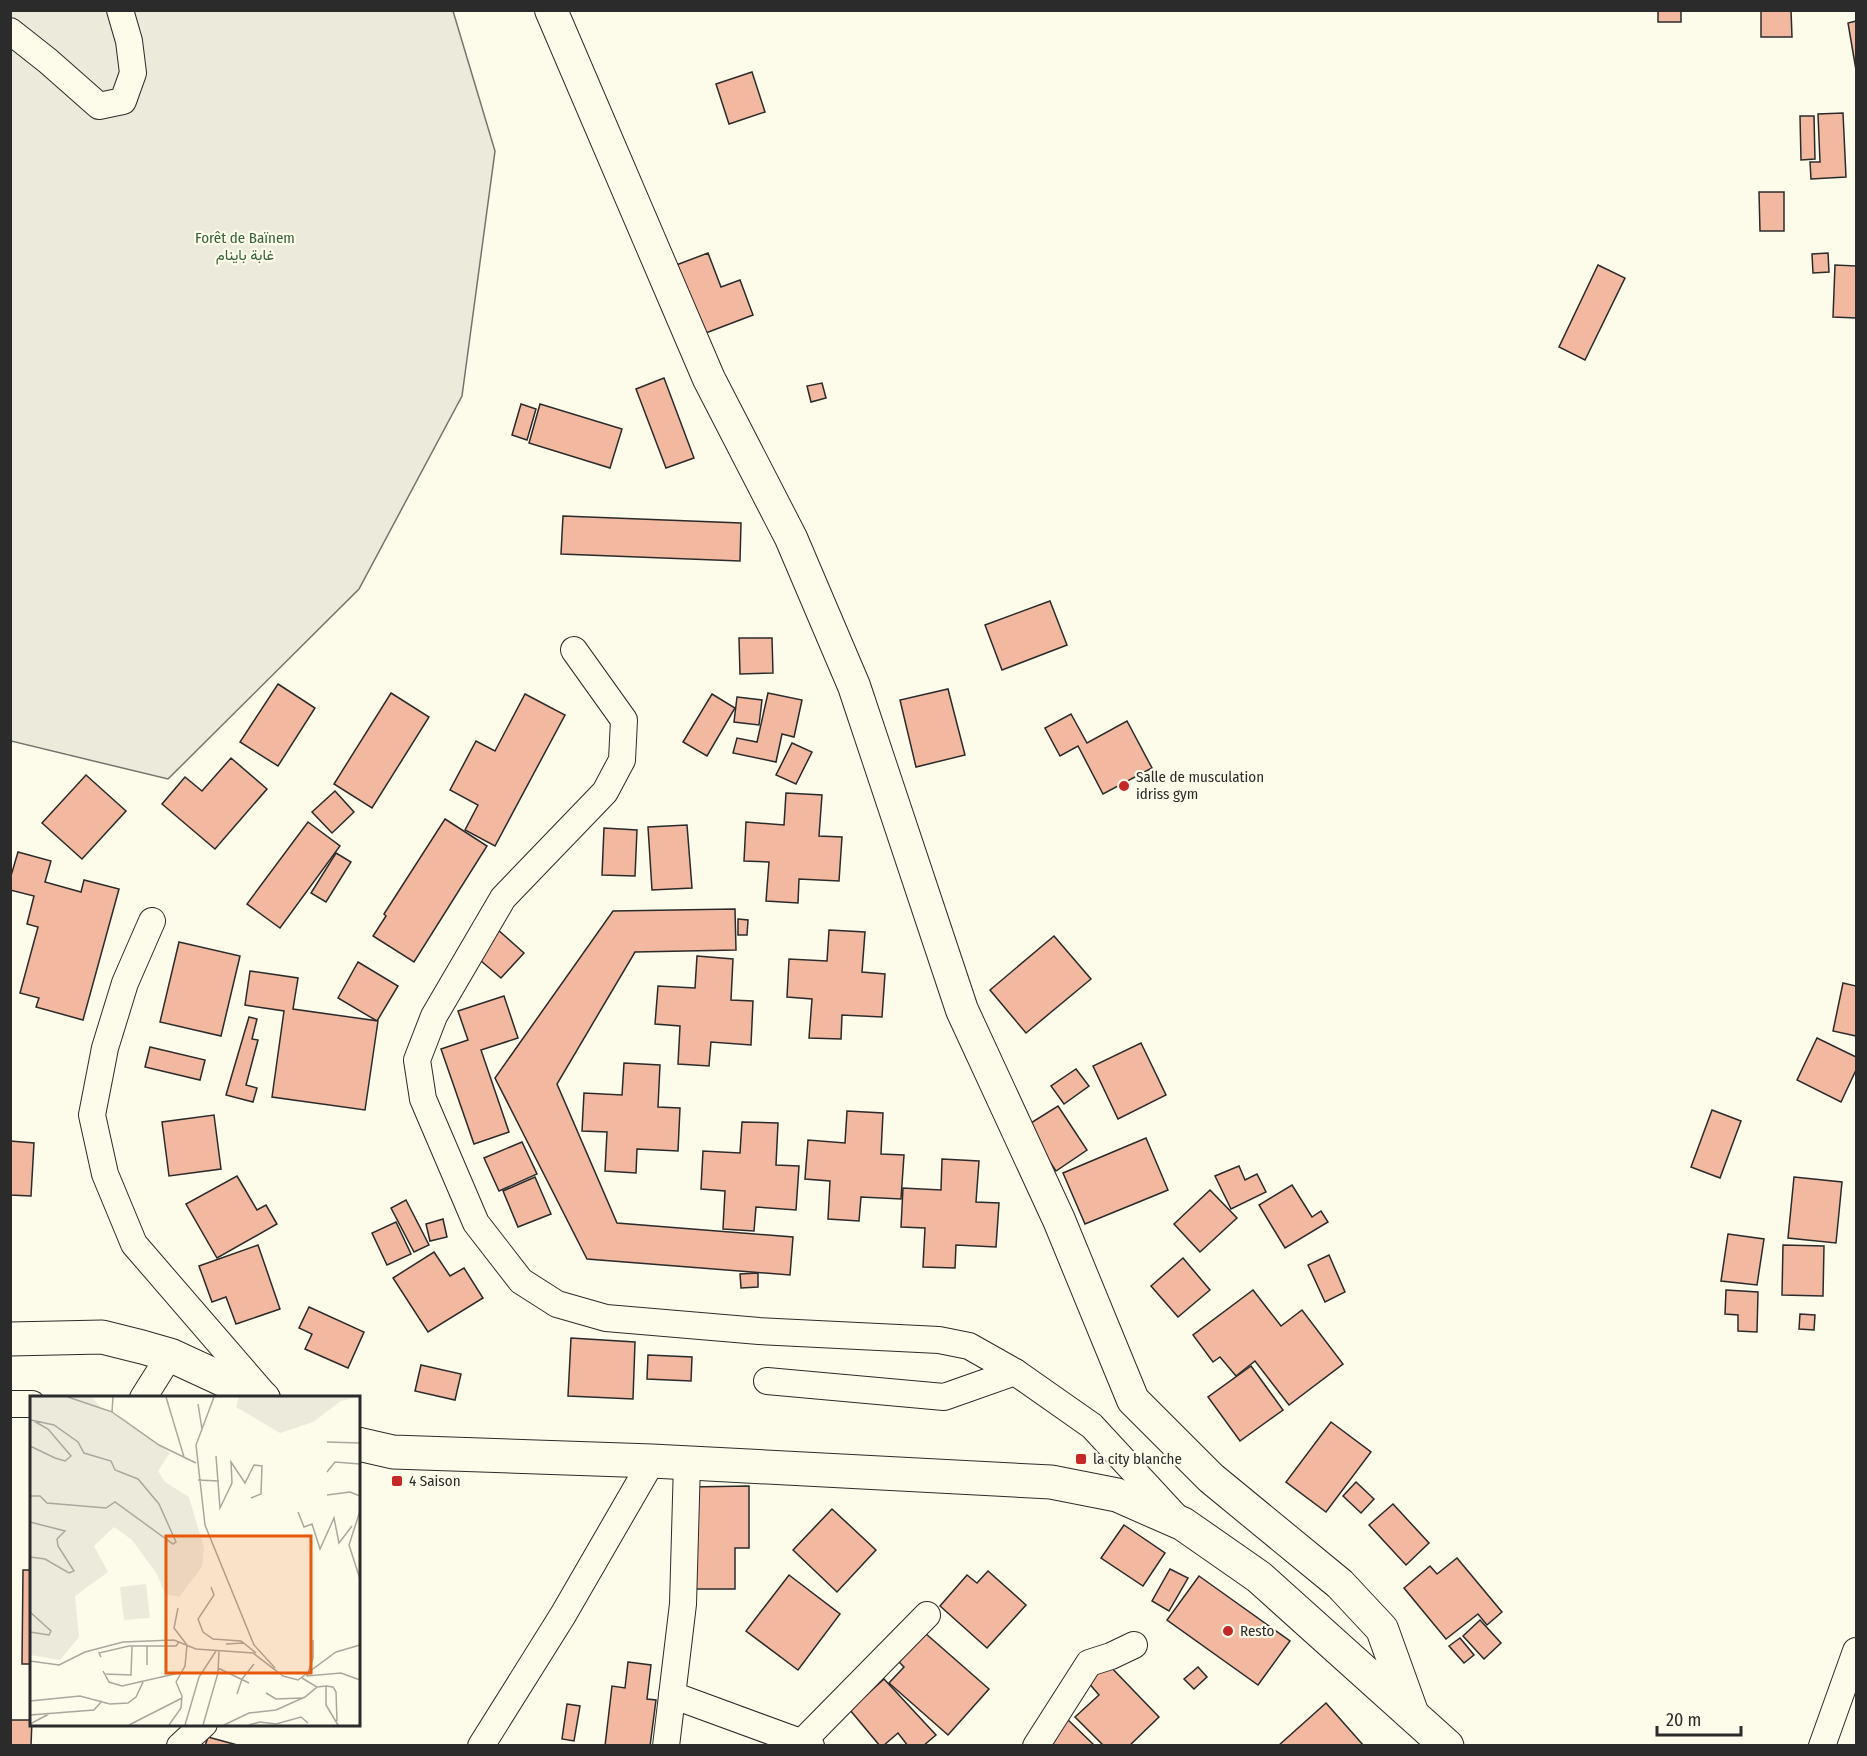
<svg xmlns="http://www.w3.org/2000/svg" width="1867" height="1756" font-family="'Fira Sans Condensed',Vazirmatn,sans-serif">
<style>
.green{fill:#ecebdb;stroke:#74746e;stroke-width:1.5}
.building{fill:#f2b8a0;stroke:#2b2b2b;stroke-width:1.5}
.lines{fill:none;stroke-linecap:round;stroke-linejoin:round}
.minor-casing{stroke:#2b2b2b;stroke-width:28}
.tertiary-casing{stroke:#2b2b2b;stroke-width:34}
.primary-casing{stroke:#2b2b2b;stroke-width:35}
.minor{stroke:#fdfbea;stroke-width:26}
.tertiary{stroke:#fdfbea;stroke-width:32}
.primary{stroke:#fdfbea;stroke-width:33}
.poi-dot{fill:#c62828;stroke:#fdfbea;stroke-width:2}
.labels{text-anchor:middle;stroke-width:4.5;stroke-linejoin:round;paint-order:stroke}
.park-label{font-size:15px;fill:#34623c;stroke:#fdfbea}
.poi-label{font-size:15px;fill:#2b2b2b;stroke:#fdfbea;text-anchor:start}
.inset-road{fill:none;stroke:#a9a89e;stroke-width:1.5}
.view{fill:#e8590c;fill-opacity:0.15;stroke:#e8590c;stroke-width:3}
.inset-edge{fill:none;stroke:#2b2b2b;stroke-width:3}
</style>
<rect width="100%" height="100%" fill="#fdfbea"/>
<path class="green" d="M11,11H453L495,151L462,396L359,589L168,779L11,741Z"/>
<g class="building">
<rect x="1658" y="10" width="23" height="12"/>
<path d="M1761,10H1791L1792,37H1761Z"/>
<path d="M1856,21V70L1848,23Z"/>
<path d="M752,72L765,112L729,124L716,84Z"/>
<path d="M1843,113L1846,177L1811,179L1810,162H1820L1818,114Z"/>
<path d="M1800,116H1814L1815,159L1801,160Z"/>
<path d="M1759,192H1784V231H1760Z"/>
<path d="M708,253L721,287L740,280L753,315L698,336L671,267Z"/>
<path d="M1828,253L1829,272L1813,273L1812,254Z"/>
<path d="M1856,254V318L1833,317L1835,265L1856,266Z"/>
<path d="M1598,265L1625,278L1585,360L1559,347Z"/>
<path d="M664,378L694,458L666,468L636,389Z"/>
<path d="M822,383L826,398L811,402L807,386Z"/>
<path d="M521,404L536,409L527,440L512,435Z"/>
<path d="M540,404L622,429L610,468L529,443Z"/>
<path d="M563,516L741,523L740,561L561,554Z"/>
<path d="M1050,601L1067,645L1002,670L985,625Z"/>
<path d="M739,638H772L773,673L740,674Z"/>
<path d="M278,684L315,708L278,766L240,742Z"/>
<path d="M948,689L965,755L916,767L900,700Z"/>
<path d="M391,693L429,717L372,808L334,784Z"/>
<path d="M768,693L802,700L794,737L782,734L776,762L733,753L737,738L757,742Z"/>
<path d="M525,694L565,715L495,846L465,830L478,805L450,790L476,741L495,751Z"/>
<path d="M712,694L735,708L707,756L683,742Z"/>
<path d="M737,697L762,700L759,725L734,722Z"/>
<path d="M1071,714L1087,743L1127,721L1152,768L1103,794L1078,746L1060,756L1045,728Z"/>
<path d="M792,743L812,752L796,784L776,775Z"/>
<path d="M231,758L267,789L215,849L162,804L185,777L202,791Z"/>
<path d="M86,775L126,811L82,859L42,823Z"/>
<path d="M335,791L354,812L332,833L312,812Z"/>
<path d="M786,793L822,795L819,836L842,837L839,881L799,879L798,903L766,901L769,862L744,861L746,822L784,825Z"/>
<path d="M445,819L487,846L414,962L373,936L386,916L384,914Z"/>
<path d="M308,822L340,846L280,928L247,904Z"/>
<path d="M687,825L692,888L652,890L648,827Z"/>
<path d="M604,828L637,830L635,876L602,875Z"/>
<path d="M18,852L51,861L45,882L81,892L84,880L119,889L83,1020L36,1007L39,998L20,993L38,927L27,924L34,896L10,890V879Z"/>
<path d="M336,853L351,862L326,902L311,893Z"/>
<path d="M735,909L736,950L635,952L557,1084L617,1223L793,1237L790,1275L587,1259L495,1078L613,911Z"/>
<path d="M738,919L748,920L747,935H738Z"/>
<path d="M497,929L524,953L501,978L474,955Z"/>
<path d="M829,930L865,932L862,972L885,974L882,1017L842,1015L841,1039L809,1038L812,999L787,997L789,959L827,961Z"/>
<path d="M1054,936L1091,979L1026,1033L990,990Z"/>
<path d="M179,942L240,956L221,1036L160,1022Z"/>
<path d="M697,956L733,959L731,1000L753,1001L751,1045L711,1042L709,1066L678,1064L680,1026L655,1024L658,986L695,988Z"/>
<path d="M358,962L398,986L377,1021L338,998Z"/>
<path d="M250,971L298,978L293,1009L378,1021L365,1110L272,1097L284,1011L245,1005Z"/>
<path d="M1843,983L1856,986V1036L1833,1031Z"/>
<path d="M504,996L518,1038L481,1050L509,1132L474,1144L441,1049L468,1040L458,1011Z"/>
<path d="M249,1017L257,1019L252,1039L258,1040L246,1085L257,1088L253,1102L226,1095Z"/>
<path d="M1817,1038L1856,1057V1070L1841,1102L1797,1080Z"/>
<path d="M1141,1043L1166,1095L1118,1119L1093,1066Z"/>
<path d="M150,1047L205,1060L200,1080L145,1067Z"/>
<path d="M624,1063L660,1065L658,1107L680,1108L678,1151L637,1149L636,1173L605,1171L607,1132L582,1131L584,1093L622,1095Z"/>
<path d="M1076,1069L1089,1086L1064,1104L1051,1086Z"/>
<path d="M1058,1106L1087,1150L1056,1171L1026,1126Z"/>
<path d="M1712,1110L1741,1121L1720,1178L1691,1167Z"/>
<path d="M847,1111L883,1113L881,1154L904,1155L901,1199L861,1197L859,1221L828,1219L830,1181L805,1179L808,1140L845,1143Z"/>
<path d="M214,1115L221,1169L169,1176L162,1122Z"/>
<path d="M742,1122L778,1123L776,1165L799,1166L796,1210L756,1207L754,1231L723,1229L725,1191L701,1189L703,1151L740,1153Z"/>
<path d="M1146,1138L1168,1190L1085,1224L1063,1173Z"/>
<path d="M10,1141L34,1143L31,1196L10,1195Z"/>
<path d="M522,1142L537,1174L499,1191L484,1158Z"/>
<path d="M942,1159L979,1161L976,1202L999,1203L996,1247L956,1245L955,1268L923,1267L925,1228L901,1227L903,1188L941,1190Z"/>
<path d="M1239,1166L1245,1180L1257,1174L1266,1192L1231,1209L1215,1176Z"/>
<path d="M237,1176L257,1210L266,1205L277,1224L217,1258L186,1204Z"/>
<path d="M535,1177L551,1214L518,1227L503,1191Z"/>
<path d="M1794,1177L1842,1182L1836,1243L1788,1238Z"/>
<path d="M1292,1185L1312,1217L1321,1211L1328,1222L1285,1248L1259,1205Z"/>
<path d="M1210,1190L1237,1218L1200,1252L1174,1224Z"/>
<path d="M406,1200L429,1245L414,1252L391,1208Z"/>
<path d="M443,1219L447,1237L430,1241L426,1224Z"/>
<path d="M396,1222L411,1254L387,1265L372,1233Z"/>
<path d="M1728,1234L1764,1239L1757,1285L1721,1281Z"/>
<path d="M258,1245L280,1309L236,1324L226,1297L212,1302L199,1266Z"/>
<path d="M1783,1245L1824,1246L1823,1296L1782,1295Z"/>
<path d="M434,1252L450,1276L464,1268L483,1298L428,1332L393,1278Z"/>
<path d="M1329,1255L1345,1292L1325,1302L1308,1265Z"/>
<path d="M1183,1258L1210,1290L1178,1317L1151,1286Z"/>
<path d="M758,1273V1287L741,1288L740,1274Z"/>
<path d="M1253,1290L1281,1326L1302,1310L1343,1364L1289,1405L1255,1361L1236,1376L1220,1357L1213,1362L1193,1335Z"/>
<path d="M1726,1290L1758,1292L1757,1332L1738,1331V1315L1725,1314Z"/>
<path d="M309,1307L364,1332L348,1368L305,1349L312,1334L299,1328Z"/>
<path d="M1800,1314L1815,1315L1814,1330L1799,1329Z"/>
<path d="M571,1338L635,1342L633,1399L568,1396Z"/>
<path d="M648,1355L692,1357L691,1381L647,1379Z"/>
<path d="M421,1365L461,1374L455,1400L415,1391Z"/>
<path d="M1251,1366L1283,1410L1240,1441L1208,1397Z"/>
<path d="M1331,1422L1371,1452L1326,1512L1286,1482Z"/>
<path d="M1356,1482L1374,1499L1361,1513L1343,1496Z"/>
<path d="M749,1486V1548H735V1589H691L690,1487Z"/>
<path d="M1393,1504L1429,1543L1406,1565L1369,1525Z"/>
<path d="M832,1509L876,1550L837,1592L793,1550Z"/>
<path d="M1124,1525L1165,1553L1143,1586L1101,1558Z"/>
<path d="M1457,1558L1502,1612L1487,1625L1478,1614L1446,1639L1404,1588L1430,1566L1437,1574Z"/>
<path d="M1170,1569L1188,1578L1169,1611L1152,1601Z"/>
<path d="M23,1570H32V1664H22Z"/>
<path d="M988,1571L1026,1605L987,1648L940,1606L967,1575L977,1583Z"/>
<path d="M789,1575L840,1614L798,1670L746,1631Z"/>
<path d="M1199,1576L1290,1641L1258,1685L1167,1620Z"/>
<path d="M1480,1620L1501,1643L1484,1659L1463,1636Z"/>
<path d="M925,1633L989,1689L948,1735L889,1683L904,1667L899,1662Z"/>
<path d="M1460,1638L1474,1655L1464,1663L1449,1646Z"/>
<path d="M628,1662L651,1665L647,1699L656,1700L650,1746H605L612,1686L625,1688Z"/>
<path d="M1106,1662L1159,1717L1129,1746H1104L1075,1717L1099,1695L1087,1681Z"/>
<path d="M1198,1667L1207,1677L1194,1689L1184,1679Z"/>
<path d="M884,1679L936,1735L923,1746H908L898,1733L883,1746H880L850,1710Z"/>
<path d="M1326,1703L1364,1746H1278Z"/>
<path d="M567,1704L580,1706L574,1741L562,1739Z"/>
<path d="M1065,1717L1095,1746H1038Z"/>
<path d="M10,1720H32L31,1746H10Z"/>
<path d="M208,1737L241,1746H205Z"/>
</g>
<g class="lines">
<g class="minor-casing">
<g id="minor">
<path d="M10,31L48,61L99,106L123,101L133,73L129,41L120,10"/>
<path d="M574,650L624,720L622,760L605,792L503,898L434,1016L417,1060L423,1099L476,1223L521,1281L557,1304L606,1318L759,1331L939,1340L969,1346L1015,1372L1092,1426L1178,1519"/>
<path d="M152,921L125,983L105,1048L92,1115L105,1174L134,1244L267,1398"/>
<path d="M767,1381L944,1397L1015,1372"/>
<path d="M143,1398L170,1355"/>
<path d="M10,1404H32"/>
<path d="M672,1695L811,1746"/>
<path d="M803,1741L927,1615"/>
<path d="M180,1746L204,1724"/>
<path d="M481,1746L563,1615L652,1461"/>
<path d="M666,1746L683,1604L687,1463"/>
<path d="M1036,1746L1089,1663L1111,1656L1134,1645"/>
<path d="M1822,1746L1856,1651"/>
</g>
</g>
<g class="tertiary-casing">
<path id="tertiary" d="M551,10L709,379L791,538L854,686L962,1010L1059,1220L1133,1400L1211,1478L1340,1584L1382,1629L1413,1715"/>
</g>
<g class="primary-casing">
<g id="primary">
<path d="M10,1339L102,1337L142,1347L170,1355L263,1398"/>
<path d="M358,1444L393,1452L652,1461L1051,1482L1117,1495L1183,1524L1259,1577L1447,1746"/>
</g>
</g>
<use href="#minor" class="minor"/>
<use href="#tertiary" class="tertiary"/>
<use href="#primary" class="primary"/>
</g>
<g class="poi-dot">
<circle cx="1124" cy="786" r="6"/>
<rect x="1075" y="1453" width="12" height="12" rx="3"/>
<rect x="391" y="1475" width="12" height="12" rx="3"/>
<circle cx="1228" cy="1631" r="6"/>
</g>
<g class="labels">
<g class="park-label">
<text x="245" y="243">Forêt de Baïnem<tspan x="245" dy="17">غابة باينام</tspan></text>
</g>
<g class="poi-label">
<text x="1136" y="782">Salle de musculation<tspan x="1136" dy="17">idriss gym</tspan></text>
<text x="1093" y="1464">la city blanche</text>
<text x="409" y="1486">4 Saison</text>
<text x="1240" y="1636">Resto</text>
</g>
</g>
<g transform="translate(30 1396)">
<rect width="330" height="330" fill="#fdfbea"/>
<path d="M0,1H62L73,14L92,21L140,57L128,75L135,86L159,101L174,152L172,171L149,201L135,198L127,178L102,144L84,131L64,150L78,176L45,200L49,241L30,264L0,259ZM209,1H328L311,5L283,26L250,37L206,11ZM116,188L120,222L94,224L90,191Z" fill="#ecebdb"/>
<path class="inset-road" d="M38,1L82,16M83,1L82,16L129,49L166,67M136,1L154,61M184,1L166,49L175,129L224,249L245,272M168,8L172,33M297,46L330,47M0,50L25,62L35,65L41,60L18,33L2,24M186,60L190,112L202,87L201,66L215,87L224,69L232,70L231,98L221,102M297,76L305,66L330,68M168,84L189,85M297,99L320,96L330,100M0,100H10L17,107L76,112L85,106L143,148L146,146L129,108L108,83L85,74L81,65L54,57L48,46L24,29L1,24M330,115L319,149L330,183M268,116L274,131L282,128L290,153L304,122L309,147L322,130M0,126L35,135L27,143L28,150L44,175L39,177L15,163L0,161M181,191L184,199L168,223L173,236L183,243L211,245L226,257M0,216L21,235L19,239L0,236M283,244V262L277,280L311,277L330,284M196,248L214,247M71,261L69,257L99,250H146L149,246M0,265L29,269L55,256L93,246L144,244L166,253L223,257L253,280L268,284L306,256L330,249M117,269V250M188,272L219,287M73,275L79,286L92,290L149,277M74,278L101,279L102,251M146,286L155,270L157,249L144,232L148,212M296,290L303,291L306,296L307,325M287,291L296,290V309L308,329M236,297L246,303L272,302M207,298L212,283L224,268M0,305L50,300L80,308L98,307L106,301L113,286M0,319L64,314L72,305M0,328L19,318M99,329L152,302M139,329L151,312L152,300L146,286M155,329L169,281L186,255M173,329L188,277L189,255M194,329L219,317L246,314L275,301L287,291L272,282M219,329L230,326L246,328L271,321L278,327"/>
<path class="view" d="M136,140H281V277H136Z"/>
<rect width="330" height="330" class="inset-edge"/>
</g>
<rect width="1867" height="1756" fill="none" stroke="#2b2b2b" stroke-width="24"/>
<path d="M1657 1726v9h84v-9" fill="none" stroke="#2b2b2b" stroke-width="3"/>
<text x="1666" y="1726" font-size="18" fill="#2b2b2b" stroke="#fdfbea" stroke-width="4.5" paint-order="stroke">20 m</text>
</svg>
